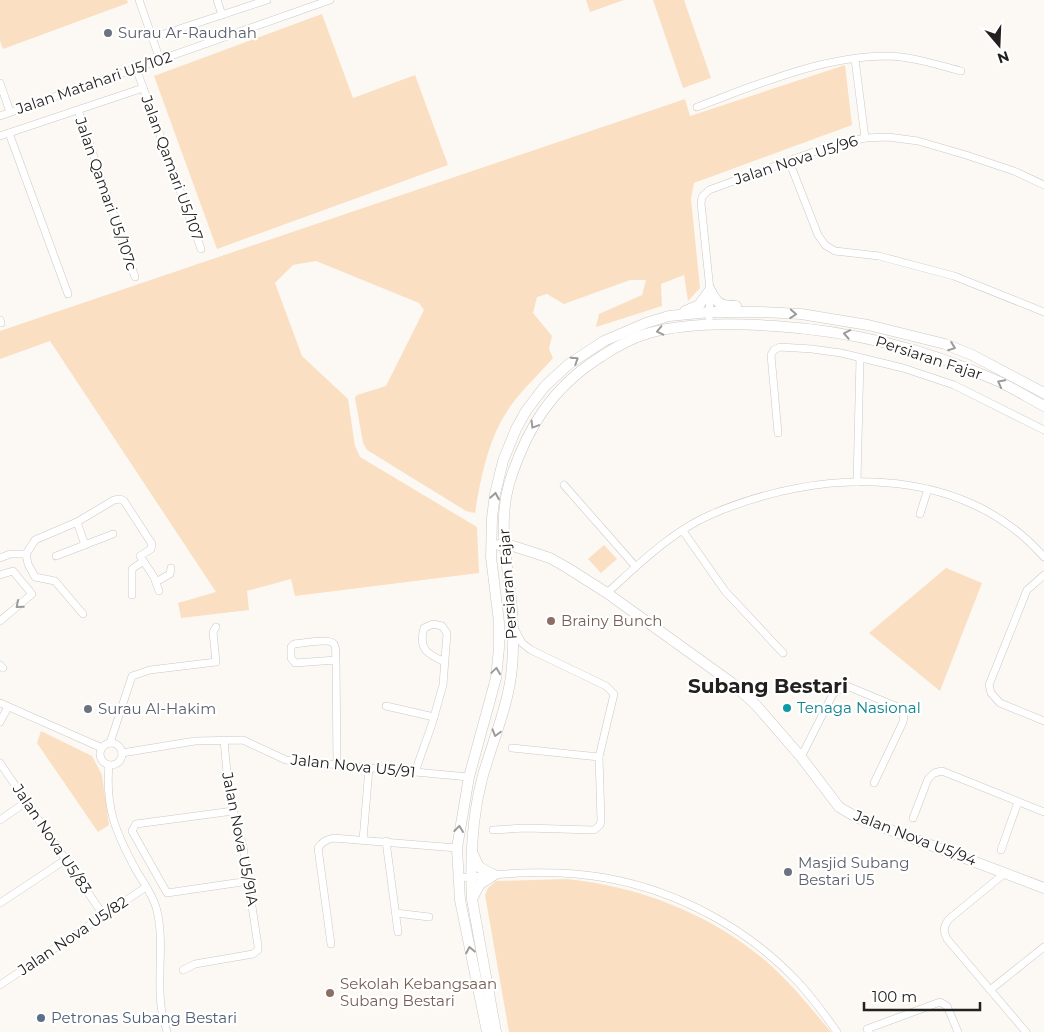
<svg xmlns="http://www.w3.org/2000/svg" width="1044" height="1032" font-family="Montserrat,sans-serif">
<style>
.green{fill:#fadfc2}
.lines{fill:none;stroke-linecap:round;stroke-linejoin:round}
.street-casing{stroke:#ccc8c4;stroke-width:8}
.secondary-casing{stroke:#ccc8c4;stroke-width:11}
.street{stroke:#fff;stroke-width:7}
.secondary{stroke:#fff;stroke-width:10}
.oneway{stroke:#9c9b9a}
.worship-dot{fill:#6b7280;stroke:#fff;stroke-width:2}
.education-dot{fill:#8d6e63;stroke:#fff;stroke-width:2}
.culture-dot{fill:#0f9aa8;stroke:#fff;stroke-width:2}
.service-dot{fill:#5c6f8a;stroke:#fff;stroke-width:2}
.labels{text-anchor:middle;stroke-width:4.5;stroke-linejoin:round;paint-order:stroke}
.worship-label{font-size:15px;fill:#5b616d;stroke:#fff;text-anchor:start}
.street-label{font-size:15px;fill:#22211f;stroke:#fff}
.education-label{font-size:15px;fill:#785e54;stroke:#fff;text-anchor:start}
.culture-label{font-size:15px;fill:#0d838f;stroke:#fff;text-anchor:start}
.service-label{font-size:15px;fill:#4e5e75;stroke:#fff;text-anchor:start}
.district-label{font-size:20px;font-weight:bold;fill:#22211f;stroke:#fff}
</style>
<rect width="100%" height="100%" fill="#fcf9f4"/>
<g class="green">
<path d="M0,0H127L128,3L3,49L0,41Z"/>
<path d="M586,0H624L590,12Z"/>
<path d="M653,0H684L711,78L683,88Z"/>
<path d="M322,14L353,98L415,75L448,165L217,249L154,76Z"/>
<path d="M845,65L852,125L694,183L691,199L700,288L688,301L684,275L661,284L662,306L596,327L599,314L642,295L646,280H630L564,304L547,294L537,297L533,313L552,336L549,349L553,358C540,373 524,388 512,404C489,435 481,476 475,513L466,511L367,450L363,443L355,398L357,395L386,386L424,310L419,303L316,261L293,265L275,283L302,356L348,399L355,446L360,457L477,527L479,573L295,596L291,579L247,591L249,610L181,618L178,603L216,592L50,341L0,359V331L685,99L690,116Z"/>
<path d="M604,545L617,559L601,573L588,559Z"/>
<path d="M946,568L982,583L940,691L869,633Z"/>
<path d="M41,731L92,756L102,775L109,825L98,832L37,743Z"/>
<path d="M566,879C639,886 711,914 767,962C791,983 811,1008 831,1032H509L485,895L488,888L496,881Z"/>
</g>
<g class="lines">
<g class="street-casing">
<g id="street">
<path d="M139,0L160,60"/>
<path d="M217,0L222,15"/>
<path d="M152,38L267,0"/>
<path d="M855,59L865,138"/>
<path d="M136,68L201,249"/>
<path d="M0,83L10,112"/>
<path d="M697,107C759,84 822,56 889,56C914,57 938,65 961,71"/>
<path d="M78,110L135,277"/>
<path d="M0,116L330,0"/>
<path d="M9,133L68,294"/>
<path d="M0,136L143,88"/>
<path d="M789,161L818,235L825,245L835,251L879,256L954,276L1044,312"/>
<path d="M0,320L1,323"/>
<path d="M709,325L710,290L701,203L702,197L709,190L830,146L865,138L888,137L918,141L966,155L1014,171L1044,185"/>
<path d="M778,433L771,355L774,350L780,347L812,349L841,353L903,368L954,385L1044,430"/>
<path d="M857,482L860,358"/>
<path d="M564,485L636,567"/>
<path d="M920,514L928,489"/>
<path d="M77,522L85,545"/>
<path d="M683,531L725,591L783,653"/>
<path d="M56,556L113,534"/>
<path d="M0,558L10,554H26"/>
<path d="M0,575L13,571L32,594L0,621"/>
<path d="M1044,575L1027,590L989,685L991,693L1000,703L1044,721"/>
<path d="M156,582L170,574L171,568"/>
<path d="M607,593C638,565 671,532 710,515C817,468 961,462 1044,557"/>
<path d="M132,595V569L142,562"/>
<path d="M83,614L55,581L35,577L28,564L26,554L35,540L77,522L114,500L120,499L124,501L152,544L151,549L140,556L154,577L159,591"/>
<path d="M336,660L295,663L291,658V647L294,644C302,643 330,638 334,644C337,648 335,655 336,660L337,765"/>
<path d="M0,665L3,668"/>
<path d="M0,703L102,748"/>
<path d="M386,706L434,717"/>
<path d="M0,722L8,707"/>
<path d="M110,743L132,676L150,670L216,662L213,632L216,627"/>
<circle cx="111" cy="754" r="11"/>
<path d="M512,748L599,757"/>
<path d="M122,753L195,741L243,740L286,760L469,777"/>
<path d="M801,757L833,694L840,689L847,686L900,708L904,715L903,722L874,783"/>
<path d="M0,763L104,916"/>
<path d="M109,765C105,808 116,833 136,870C143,882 152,894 156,907C165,939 157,973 161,1006C162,1015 165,1023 167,1032"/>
<path d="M415,772L432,724L443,685L447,633L442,626L433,624L424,628C418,649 427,654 445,662"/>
<path d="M233,811L136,824L132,831L167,893L249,881"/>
<path d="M913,818L928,779L934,773L942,771L1044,812"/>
<path d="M0,820L26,802"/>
<path d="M493,830L525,828L594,830L600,825L601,820L599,757L614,694L606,686L531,650L522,643L515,630"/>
<path d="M363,840L369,768"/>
<path d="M386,841L398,932"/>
<path d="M1001,850L1018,802"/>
<path d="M1005,873L949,919C943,926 943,932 947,939L1026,1032"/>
<path d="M458,878C506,873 558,869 606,878C678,891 747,928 797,981C812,997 825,1015 837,1032"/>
<path d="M0,903L65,860"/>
<path d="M396,913L429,917"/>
<path d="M331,944L318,848C322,842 326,840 333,838L457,848"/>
<path d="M183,970L195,964L253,954L258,950V946L243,847L229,795L224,740"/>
<path d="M0,985L146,887"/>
<path d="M990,990L1044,947"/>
<path d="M869,1032L867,1029L940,1002L947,1006L958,1032"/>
</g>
</g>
<g class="secondary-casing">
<g id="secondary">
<path d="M710,290C717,304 720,306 736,306"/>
<path d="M685,311L699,305L710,290"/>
<path d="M499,545L513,546L550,558L566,567L607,593L732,683L756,705L801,757L839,807L856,817L1044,888"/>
<path d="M473,854L479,867L494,875"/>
<path d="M473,897L480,884L494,875"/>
<path d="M487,1032L460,900L457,848L469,777L496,678L499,648V622L491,557L492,518L495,494L503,461L516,429L526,411L545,386L569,364L604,341L646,323L669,316L710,312H761L801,314L868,325L945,344L972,355L1044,393"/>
<path d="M496,1032L472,899C470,858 472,818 482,779C492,742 509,705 512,667C514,645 513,621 511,599C507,560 498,523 509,484C526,429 552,387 602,356C617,346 632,338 649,333C688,322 734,323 775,326C850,331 923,348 993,379C1010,386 1027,397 1044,406"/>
</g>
</g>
<use href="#street" class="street"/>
<use href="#secondary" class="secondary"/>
</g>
<defs><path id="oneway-chevron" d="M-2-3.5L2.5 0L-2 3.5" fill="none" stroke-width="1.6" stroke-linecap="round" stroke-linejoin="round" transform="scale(1.25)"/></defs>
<g class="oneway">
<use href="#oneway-chevron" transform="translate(793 314) rotate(4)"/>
<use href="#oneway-chevron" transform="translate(660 331) rotate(167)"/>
<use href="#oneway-chevron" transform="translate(847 334) rotate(-169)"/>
<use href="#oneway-chevron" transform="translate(952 347) rotate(21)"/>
<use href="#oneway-chevron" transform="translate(575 360) rotate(-33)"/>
<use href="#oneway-chevron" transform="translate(1001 383) rotate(-152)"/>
<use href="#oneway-chevron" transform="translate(534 425) rotate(121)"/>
<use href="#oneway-chevron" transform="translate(495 496) rotate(-80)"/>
<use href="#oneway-chevron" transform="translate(19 605) rotate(140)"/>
<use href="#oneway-chevron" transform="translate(496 671) rotate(-82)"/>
<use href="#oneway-chevron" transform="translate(496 733) rotate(106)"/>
<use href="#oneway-chevron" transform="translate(459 829) rotate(-83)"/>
<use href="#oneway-chevron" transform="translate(470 950) rotate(-101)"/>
</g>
<g class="worship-dot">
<circle cx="108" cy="33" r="5"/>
<circle cx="88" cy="709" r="5"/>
<circle cx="788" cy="872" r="5"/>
</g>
<g class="education-dot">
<circle cx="551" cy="621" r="5"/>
<circle cx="330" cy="993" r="5"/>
</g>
<circle class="culture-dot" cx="787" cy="708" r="5"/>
<circle class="service-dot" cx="41" cy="1018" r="5"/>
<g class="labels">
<g class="worship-label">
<text x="118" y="38">Surau Ar-Raudhah</text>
<text x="98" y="714">Surau Al-Hakim</text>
<text x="798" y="868">Masjid Subang<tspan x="798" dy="17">Bestari U5</tspan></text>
</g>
<g class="street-label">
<text transform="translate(94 83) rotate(-19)" y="5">Jalan Matahari U5/102</text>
<text transform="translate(796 160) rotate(-18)" y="5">Jalan Nova U5/96</text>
<text transform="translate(172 168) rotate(70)" y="5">Jalan Qamari U5/107</text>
<text transform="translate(106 194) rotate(71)" y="5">Jalan Qamari U5/107c</text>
<text transform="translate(929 358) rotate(18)" y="5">Persiaran Fajar</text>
<text transform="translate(508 584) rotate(-94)" y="5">Persiaran Fajar</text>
<text transform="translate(353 766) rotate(6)" y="5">Jalan Nova U5/91</text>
<text transform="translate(915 838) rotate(21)" y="5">Jalan Nova U5/94</text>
<text transform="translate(52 839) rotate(56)" y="5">Jalan Nova U5/83</text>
<text transform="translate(240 839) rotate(79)" y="5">Jalan Nova U5/91A</text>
<text transform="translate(73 936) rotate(-34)" y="5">Jalan Nova U5/82</text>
</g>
<g class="education-label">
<text x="561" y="626">Brainy Bunch</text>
<text x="340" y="989">Sekolah Kebangsaan<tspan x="340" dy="17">Subang Bestari</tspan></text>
</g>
<g class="culture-label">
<text x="797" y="713">Tenaga Nasional</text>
</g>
<g class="service-label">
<text x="51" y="1023">Petronas Subang Bestari</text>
</g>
<g class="district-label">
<text x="768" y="693">Subang Bestari</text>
</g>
</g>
<g transform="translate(999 45) rotate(161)" stroke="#ffffff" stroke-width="4" paint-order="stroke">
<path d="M0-4L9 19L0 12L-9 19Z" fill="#22211f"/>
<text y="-8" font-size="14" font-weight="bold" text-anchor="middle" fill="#22211f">N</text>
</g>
<path d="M864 1002v8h116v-8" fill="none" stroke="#22211f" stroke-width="2.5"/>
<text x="872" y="1002" font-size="15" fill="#22211f" stroke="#ffffff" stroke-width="4" paint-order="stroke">100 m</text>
</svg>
